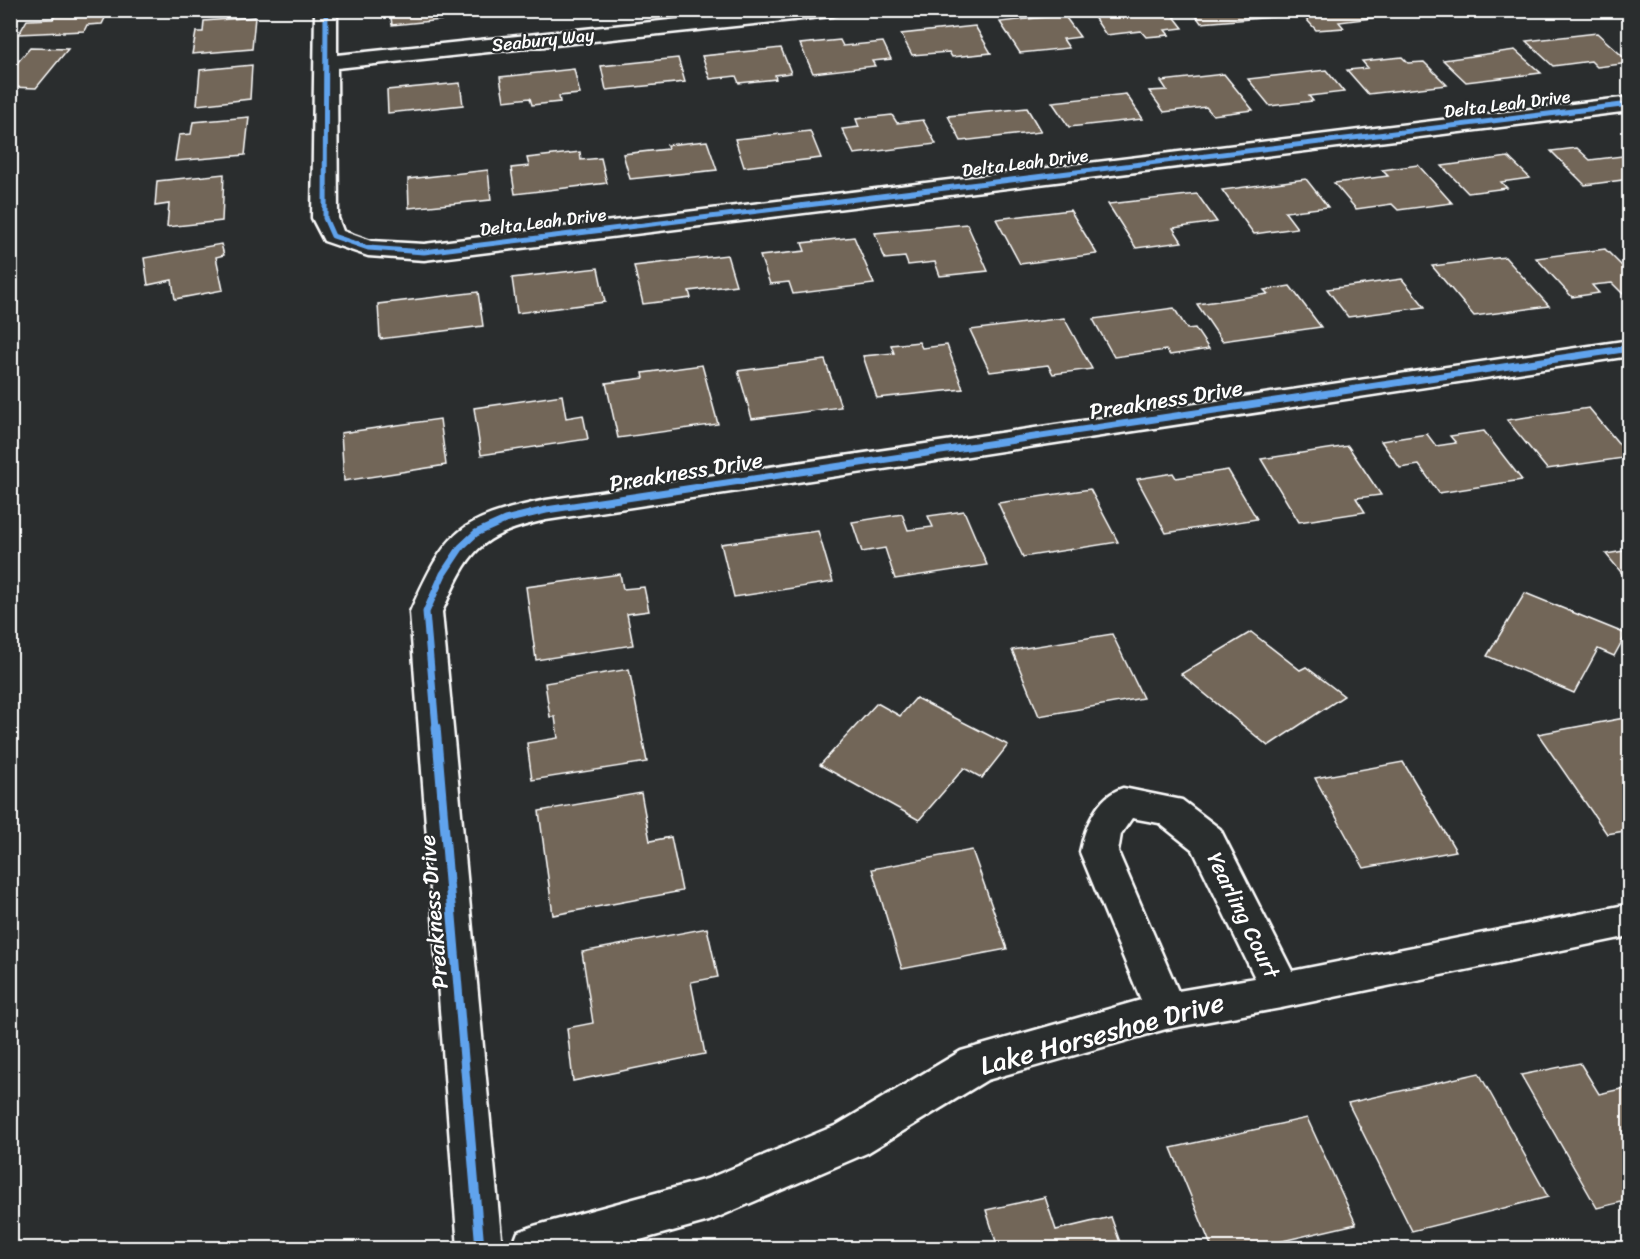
<svg xmlns="http://www.w3.org/2000/svg" width="1640" height="1259" font-family="Sriracha,sans-serif">
<style>
.building{fill:#726658;stroke:#fff;stroke-width:1.5}
.lines{fill:none;stroke-linecap:round;stroke-linejoin:round}
.street-casing{stroke:#fff;stroke-width:5}
.street{fill:#2a2d2e;fill-rule:evenodd}
.cycleway-far2-casing{stroke:#2a2d2e;stroke-width:8}
.cycleway-far1-casing{stroke:#2a2d2e;stroke-width:10}
.cycleway-casing{stroke:#2a2d2e;stroke-width:13}
.cycleway-far2{stroke:#60a3ed;stroke-width:5}
.cycleway-far1{stroke:#60a3ed;stroke-width:7}
.cycleway{stroke:#60a3ed;stroke-width:9}
.labels{text-anchor:middle;stroke-width:4.5;stroke-linejoin:round;paint-order:stroke}
.far-street-label{font-size:18px;fill:#fff;stroke:#2a2d2e}
.street-label{font-size:22px;fill:#fff;stroke:#2a2d2e}
.near-street-label{font-size:27px;fill:#fff;stroke:#2a2d2e}
</style>
<rect width="100%" height="100%" fill="#2a2d2e"/>
<filter id="ink" filterUnits="userSpaceOnUse"><feTurbulence type="fractalNoise" baseFrequency=".0167" numOctaves="2"/><feDisplacementMap in="SourceGraphic" scale="12" xChannelSelector="R" yChannelSelector="G"/><feConvolveMatrix kernelMatrix="1 2 1 2 8 2 1 2 1" color-interpolation-filters="sRGB"/></filter>
<g filter="url(#ink)">
<g class="building">
<path d="M58,10H95L94,12H108L102,24L87,25L84,31L19,34L27,20L53,19Z"/>
<path d="M390,10H471L472,17L392,25Z"/>
<path d="M1133,10H1169L1183,28L1165,30L1169,35L1146,37L1141,31L1106,35L1094,17L1135,13Z"/>
<path d="M1192,10H1267L1273,17L1201,23Z"/>
<path d="M1298,10H1365L1372,18L1339,22L1344,28L1316,30Z"/>
<path d="M1064,15L1080,37L1063,39L1069,48L1020,53L1000,22Z"/>
<path d="M255,17L252,49L192,54L196,32H203L204,21Z"/>
<path d="M975,26L991,53L952,57L949,52L912,55L901,34Z"/>
<path d="M1597,33L1630,63L1597,67L1591,61L1553,66L1526,41Z"/>
<path d="M840,40L843,46L883,42L891,59L872,61L875,66L813,73L800,44Z"/>
<path d="M30,48L68,49L36,88L10,87V71Z"/>
<path d="M781,48L791,73L775,75L776,79L739,83L736,76L710,79L702,56Z"/>
<path d="M1515,50L1541,73L1466,82L1443,60Z"/>
<path d="M1402,57L1408,63L1424,62L1447,85L1368,94L1347,70L1368,68L1362,61Z"/>
<path d="M678,58L685,82L606,90L601,66Z"/>
<path d="M252,65L250,99L197,105L200,70Z"/>
<path d="M574,69L580,94L559,96L560,102L532,105L530,98L504,101L500,77Z"/>
<path d="M1326,70L1344,92L1309,96L1313,101L1270,106L1248,79Z"/>
<path d="M1224,74L1253,110L1213,115L1206,107L1164,112L1149,91L1167,90L1161,81Z"/>
<path d="M460,83L463,105L388,113L387,90Z"/>
<path d="M1126,94L1143,119L1069,127L1052,102Z"/>
<path d="M1027,108L1041,132L961,141L948,116Z"/>
<path d="M892,115L897,123L923,120L936,144L854,154L842,129L859,127L856,119Z"/>
<path d="M249,117L245,155L175,161L179,135L191,134L193,122Z"/>
<path d="M810,131L821,158L744,167L735,139Z"/>
<path d="M707,141L717,170L630,179L623,154L668,149L667,145Z"/>
<path d="M1577,148L1590,160L1630,155V179L1585,185L1551,151Z"/>
<path d="M580,152L581,160L601,158L607,183L515,194L511,168L529,166L527,158Z"/>
<path d="M1508,157L1530,178L1501,182L1507,188L1468,193L1442,166Z"/>
<path d="M1418,165L1452,203L1398,210L1392,204L1356,209L1334,183L1388,176L1382,170Z"/>
<path d="M488,170L491,200L409,208L408,179Z"/>
<path d="M224,174L222,221L167,227L169,204L155,206L157,181Z"/>
<path d="M1306,179L1328,207L1285,212L1297,228L1254,234L1222,190Z"/>
<path d="M1197,194L1217,222L1173,228L1182,242L1136,248L1108,204Z"/>
<path d="M1070,210L1097,254L1020,264L996,219Z"/>
<path d="M967,224L988,271L940,276L935,262L908,265L905,257L885,259L875,233Z"/>
<path d="M854,237L874,284L793,294L789,282L770,284L760,256L805,251L802,243Z"/>
<path d="M221,244L224,255L216,257L223,290L175,299L172,280L148,285L144,258Z"/>
<path d="M1605,249L1625,269L1630,268V293L1623,294L1612,283L1592,285L1599,293L1572,297L1536,258Z"/>
<path d="M727,255L736,285L689,291L691,298L643,304L634,266Z"/>
<path d="M1505,257L1549,306L1474,316L1432,266Z"/>
<path d="M598,268L605,302L517,313L512,278Z"/>
<path d="M1402,279L1425,307L1348,317L1327,289Z"/>
<path d="M1290,286L1321,327L1222,341L1197,304L1268,294L1264,290Z"/>
<path d="M478,292L483,326L380,339L378,304Z"/>
<path d="M1174,308L1187,329L1195,328L1209,349L1170,355L1166,350L1114,357L1093,319Z"/>
<path d="M1064,318L1092,369L1053,374L1048,365L990,372L970,330Z"/>
<path d="M919,342L922,348L947,345L963,389L877,398L863,356L894,353L891,345Z"/>
<path d="M825,360L841,407L752,419L738,371Z"/>
<path d="M702,365L718,424L618,438L606,383L644,378L643,373Z"/>
<path d="M562,395L566,418L583,415L588,439L481,455L474,408Z"/>
<path d="M1589,408L1630,457L1547,469L1507,420Z"/>
<path d="M440,419L446,465L344,481L341,433Z"/>
<path d="M1484,431L1522,480L1439,493L1419,465L1400,468L1381,441L1427,434L1436,446L1456,443L1450,436Z"/>
<path d="M1348,446L1381,495L1356,498L1365,512L1299,522L1261,459Z"/>
<path d="M1228,470L1257,519L1166,533L1137,479L1173,473L1176,478Z"/>
<path d="M1090,489L1118,542L1023,557L998,503Z"/>
<path d="M964,511L987,565L895,579L885,548L862,552L852,522L902,514L908,530L933,527L928,516Z"/>
<path d="M818,531L833,582L734,597L721,544Z"/>
<path d="M1630,550V583L1606,554Z"/>
<path d="M620,574L623,589L644,587L649,611L627,614L633,645L536,660L526,587Z"/>
<path d="M1525,593L1626,634L1614,656L1598,649L1574,693L1487,656Z"/>
<path d="M1251,632L1300,670L1306,667L1344,696L1268,746L1181,674Z"/>
<path d="M1112,634L1143,698L1039,716L1012,650Z"/>
<path d="M629,669L647,762L532,780L527,743L558,738L555,717H550L545,683Z"/>
<path d="M916,698L1008,745L982,778L964,768L919,820L820,765L877,703L900,716Z"/>
<path d="M1630,717V830L1607,834L1538,734Z"/>
<path d="M1403,762L1456,851L1364,868L1315,778Z"/>
<path d="M641,793L650,841L671,837L682,891L553,915L539,811Z"/>
<path d="M972,850L1007,949L902,969L872,869Z"/>
<path d="M707,928L718,977L691,982L705,1054L573,1081L567,1028L593,1023L582,952Z"/>
<path d="M1580,1063L1599,1094L1630,1087V1200L1597,1208L1521,1075Z"/>
<path d="M1479,1073L1548,1197L1412,1231L1348,1103Z"/>
<path d="M1307,1118L1356,1224L1252,1248H1212L1171,1148Z"/>
<path d="M1045,1197L1056,1230L1111,1217L1122,1248H998L986,1210Z"/>
</g>
<g class="lines">
<g class="street-casing">
<g id="street">
<path d="M315,10H337V55L766,10H841L838,14L831,16L337,68L338,218L343,231L371,241L424,244L1630,97V111L424,260L368,256L324,241L312,218Z"/>
<path d="M1630,340V356L546,520C478,535 469,551 442,612L502,1248H458L410,612C447,530 457,519 546,500Z"/>
<path d="M1123,788L1182,800L1220,829L1292,971L1630,904V936L1281,1008L1166,1029L987,1080L867,1153L709,1221L611,1248H512L518,1232L534,1226L707,1179L837,1125L961,1051L1141,1000L1080,852C1085,827 1097,796 1123,788ZM1132,818L1159,823L1193,850L1255,978L1178,991L1118,852L1121,834Z"/>
</g>
</g>
<use href="#street" class="street"/>
<g class="cycleway-far2-casing">
<path id="cycleway-far2" d="M326,10L325,218L333,236L368,248L424,252L1630,104"/>
</g>
<g class="cycleway-far1-casing">
<path id="cycleway-far1" d="M436,728L426,612L443,574L461,547L476,533L505,520L546,510L1630,348"/>
</g>
<g class="cycleway-casing">
<path id="cycleway" d="M436,727L480,1248"/>
</g>
<use href="#cycleway-far2" class="cycleway-far2"/>
<use href="#cycleway-far1" class="cycleway-far1"/>
<use href="#cycleway" class="cycleway"/>
</g>
</g>
<g class="labels">
<g class="far-street-label">
<text transform="translate(543 40) rotate(-6)" y="6">Seabury Way</text>
<text transform="translate(1507 104) rotate(-7)" y="6">Delta Leah Drive</text>
<text transform="translate(1025 163) rotate(-7)" y="6">Delta Leah Drive</text>
<text transform="translate(543 222) rotate(-7)" y="6">Delta Leah Drive</text>
</g>
<g class="street-label">
<text transform="translate(1166 399) rotate(-9)" y="8">Preakness Drive</text>
<text transform="translate(686 471) rotate(-9)" y="8">Preakness Drive</text>
<text transform="translate(433 912) rotate(-95)" y="8">Preakness Drive</text>
<text transform="translate(1244 915) rotate(64)" y="8">Yearling Court</text>
</g>
<g class="near-street-label">
<text transform="translate(1102 1034) rotate(-15)" y="9">Lake Horseshoe Drive</text>
</g>
</g>
<rect width="1640" height="1259" fill="none" stroke="#2a2d2e" stroke-width="36"/>
<rect x="18" y="18" width="1604" height="1223" fill="none" stroke="#fff" stroke-width="2" filter="url(#ink)"/>
</svg>
